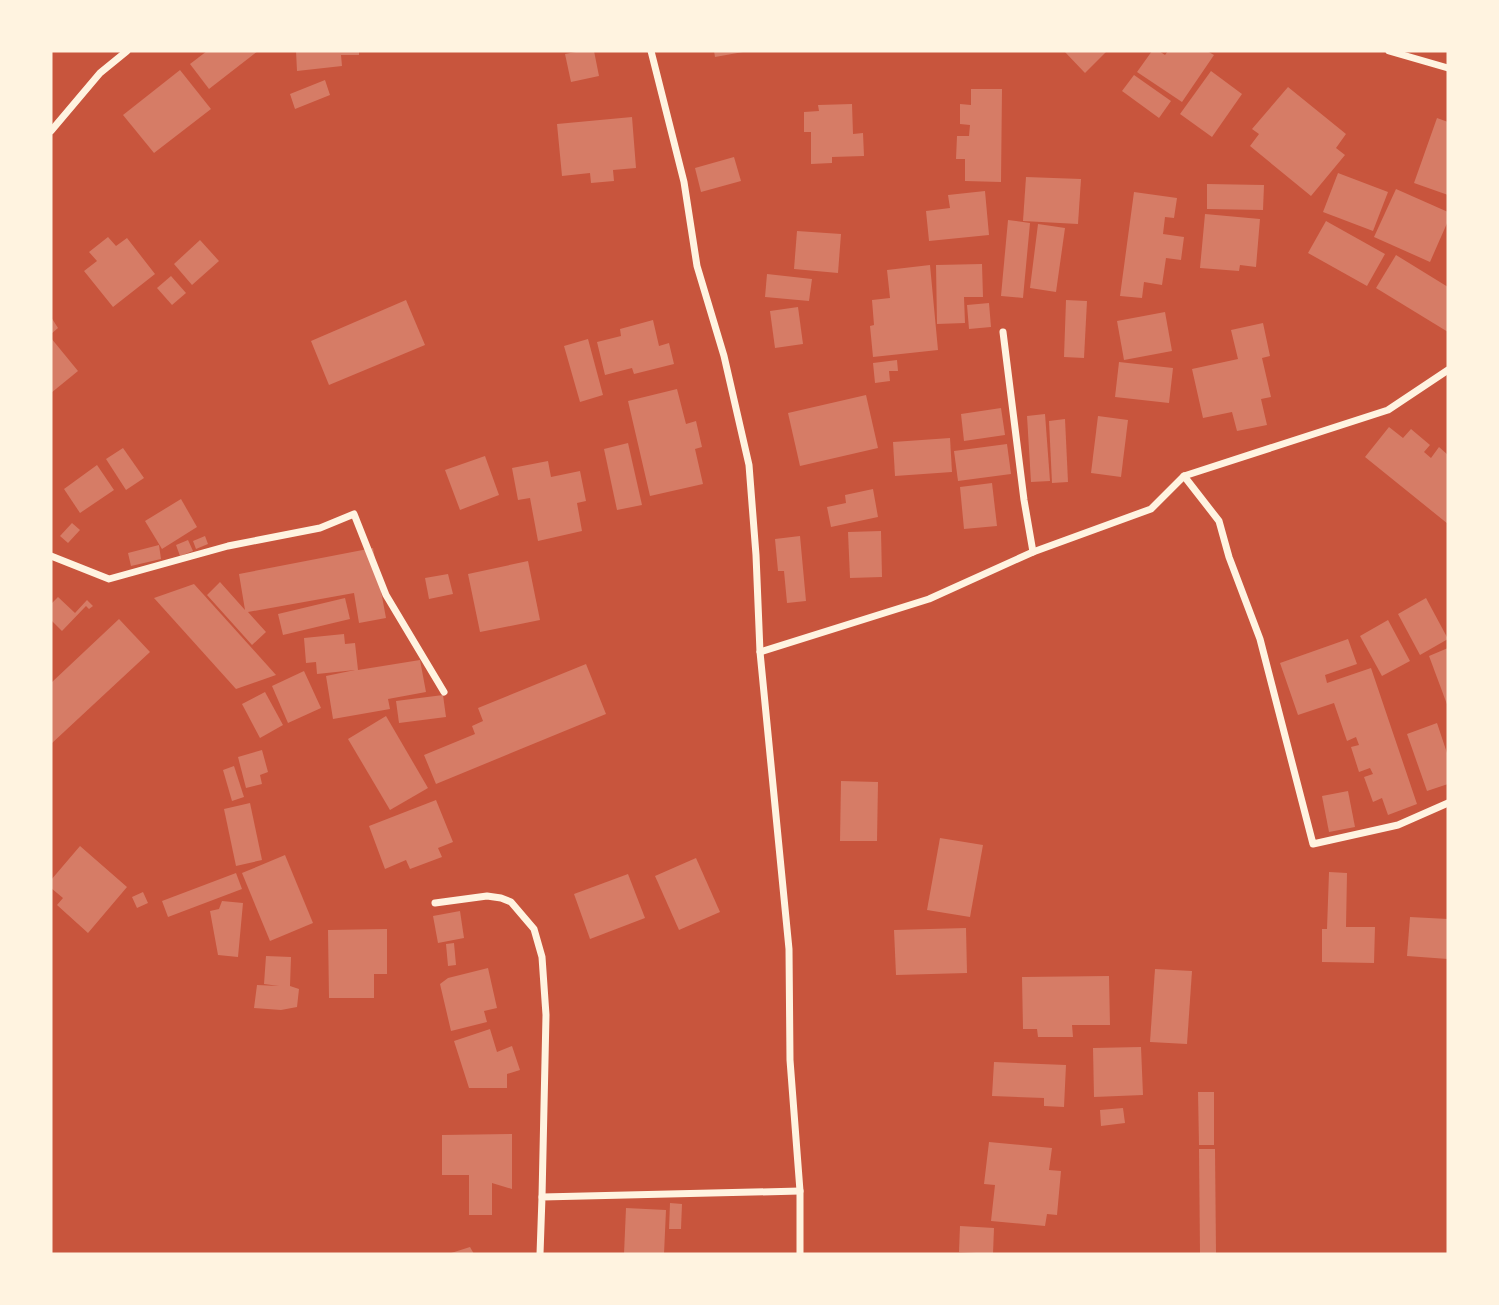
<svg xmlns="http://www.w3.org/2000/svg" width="1499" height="1305" font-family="Rubik,sans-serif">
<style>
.building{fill:#d67c66}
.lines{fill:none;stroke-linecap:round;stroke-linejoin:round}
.minor{stroke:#fff3e0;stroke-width:7}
</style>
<rect width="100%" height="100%" fill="#c8553d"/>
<g class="building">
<path d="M207,51H258L209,89L190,64Z"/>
<path d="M296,51H359V55H341L342,66L297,71Z"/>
<path d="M581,51H594L599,76L571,82L565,54Z"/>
<path d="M714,51H743V52L715,57Z"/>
<path d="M1064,51H1107L1085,73Z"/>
<path d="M1152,51H1159L1165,55L1168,51H1207L1214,55L1182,102L1137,72Z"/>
<path d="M180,70L211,109L154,153L123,115Z"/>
<path d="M1211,71L1242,94L1212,137L1180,114Z"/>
<path d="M1134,75L1171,101L1159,118L1122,91Z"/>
<path d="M325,80L330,95L295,109L290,94Z"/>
<path d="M1288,87L1346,134L1336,148L1345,155L1311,196L1250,146L1259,134L1252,129Z"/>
<path d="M971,89H1002L1001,182L965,181V159H956L957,136H969L970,125L960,124V104L971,105Z"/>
<path d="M852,104L853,134L863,133L864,156L832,157V163L811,164V132H804V112L819,111L818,105Z"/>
<path d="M632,117L636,168L613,170L614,181L591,183L590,173L562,176L557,124Z"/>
<path d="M1437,118L1448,122V195L1414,183Z"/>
<path d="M734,157L741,181L701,192L695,168Z"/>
<path d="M1338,173L1388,192L1373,231L1323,212Z"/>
<path d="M1026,177L1081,179L1078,224L1023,221Z"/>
<path d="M1207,184L1264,185L1263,210L1207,209Z"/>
<path d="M1396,189L1448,212V221L1430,262L1374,237Z"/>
<path d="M985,191L989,235L929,241L926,211L950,208L948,195Z"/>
<path d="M1134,192L1177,198L1174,218L1165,217L1163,234L1184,237L1181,260L1166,258L1162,285L1144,282L1142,298L1120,296Z"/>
<path d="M1205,214L1260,219L1256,267L1240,265L1239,271L1200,268Z"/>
<path d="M1008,220L1030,223L1023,298L1001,296Z"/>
<path d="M1326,221L1385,254L1367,286L1308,253Z"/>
<path d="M1038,224L1065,228L1056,292L1030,288Z"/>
<path d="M797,231L841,234L838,273L794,269Z"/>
<path d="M108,237L116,246L127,238L155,274L113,307L84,271L97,261L89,252Z"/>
<path d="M200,240L219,261L192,285L174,264Z"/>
<path d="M1396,255L1448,287V332L1376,288Z"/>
<path d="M982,264L983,297H964L965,323L937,324L936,265Z"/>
<path d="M930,265L938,350L873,357L870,326L874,325L872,300L890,298L887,270Z"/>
<path d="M767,274L812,279L809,301L765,297Z"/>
<path d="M171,276L186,293L172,305L157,288Z"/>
<path d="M406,300L425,345L329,385L311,341Z"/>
<path d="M1066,300L1087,301L1084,358L1064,357Z"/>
<path d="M989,303L991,327L969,329L967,305Z"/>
<path d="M798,307L803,344L775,348L770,311Z"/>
<path d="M1165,312L1172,351L1124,360L1117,321Z"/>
<path d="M51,317L58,328L51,334Z"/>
<path d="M653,320L659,346L669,343L674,364L634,374L632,368L605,375L597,342L621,336L620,329Z"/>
<path d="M1263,323L1270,356L1262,358L1271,397L1261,399L1267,425L1237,431L1232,412L1203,418L1192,369L1238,359L1231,330Z"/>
<path d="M51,338L78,371L51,393Z"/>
<path d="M588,339L603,395L580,402L564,346Z"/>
<path d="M897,360L898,371H889L890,381L875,383L873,363Z"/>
<path d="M1119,362L1173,368L1169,403L1115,397Z"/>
<path d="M677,389L686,424L696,421L702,447L695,449L703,484L650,496L628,401Z"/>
<path d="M866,395L878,448L800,466L788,413Z"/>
<path d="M1001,408L1005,435L964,441L961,414Z"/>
<path d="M1045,414L1050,481L1031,482L1027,416Z"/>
<path d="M1098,416L1128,420L1121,477L1091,473Z"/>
<path d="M1065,419L1068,482L1052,483L1049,421Z"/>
<path d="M1389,427L1403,438L1411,429L1430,445L1424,452L1431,458L1439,447L1448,455V524L1365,457Z"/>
<path d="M950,438L952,472L895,476L893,442Z"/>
<path d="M628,443L642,505L617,510L604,449Z"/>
<path d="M1007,444L1011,474L958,481L954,451Z"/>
<path d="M123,448L144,478L126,490L106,459Z"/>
<path d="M485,456L499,495L460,510L445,470Z"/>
<path d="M548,461L551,477L580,471L586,501L577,503L582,531L538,541L530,498L518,500L512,468Z"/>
<path d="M97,465L114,490L80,513L64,489Z"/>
<path d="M992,483L997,526L964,529L960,487Z"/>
<path d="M873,489L878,517L831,527L827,507L846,503L845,495Z"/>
<path d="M181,499L197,527L162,549L145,521Z"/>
<path d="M72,523L80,530L68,543L60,536Z"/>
<path d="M881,531L882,577L850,578L848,532Z"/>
<path d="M205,536L208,544L196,549L193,541Z"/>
<path d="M800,536L806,601L787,603L784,571H778L775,539Z"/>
<path d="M188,540L193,551L180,556L176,545Z"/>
<path d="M159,545L161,559L131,566L128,553Z"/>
<path d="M373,548L386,618L359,623L354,593L248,612L266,632L252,645L207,595L220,582L245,610L239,574Z"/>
<path d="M528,561L540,620L480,632L468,574Z"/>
<path d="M448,574L453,594L429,599L425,578Z"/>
<path d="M194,584L276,675L236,689L154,598Z"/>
<path d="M58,597L75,613L87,600L93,606L89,609L86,606L62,631L51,620V604Z"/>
<path d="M345,598L350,619L283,635L278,614Z"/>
<path d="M1426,598L1448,639L1420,655L1398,614Z"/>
<path d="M119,619L150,652L51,744V683Z"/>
<path d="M1388,620L1410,661L1382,676L1360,636Z"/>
<path d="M344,634L345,644L355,643L358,670L420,660L426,692L388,699L390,709L333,719L326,676L355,670L317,674L316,662L306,663L304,638Z"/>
<path d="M1348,639L1357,664L1325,675L1327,683L1371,668L1417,804L1388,815L1382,798L1373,802L1364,777L1373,774L1370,768L1359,772L1351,747L1359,745L1356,737L1347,741L1334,703L1298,715L1280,663Z"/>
<path d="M1448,648V707L1429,656Z"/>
<path d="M586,664L606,714L436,784L424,755L475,734L472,726L483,721L478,708Z"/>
<path d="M304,671L321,708L288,723L272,686Z"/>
<path d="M265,692L283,725L260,738L242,704Z"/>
<path d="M443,695L446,717L399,723L396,701Z"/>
<path d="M386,716L428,788L390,810L348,739Z"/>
<path d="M1437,723L1448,756V784L1427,791L1407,734Z"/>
<path d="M262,750L268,772L260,775L262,784L246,788L238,757Z"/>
<path d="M234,766L244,797L232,801L223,770Z"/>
<path d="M841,781L878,782L877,841H840Z"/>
<path d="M1348,791L1355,827L1329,832L1322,796Z"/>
<path d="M436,800L453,842L438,848L442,857L410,869L406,860L385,869L369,826Z"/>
<path d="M250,803L262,860L236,866L224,809Z"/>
<path d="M940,838L983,845L970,917L927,910Z"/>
<path d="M80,846L127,887L88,933L57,905L63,898L51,888V880Z"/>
<path d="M285,855L313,923L270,941L242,873Z"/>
<path d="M696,858L720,912L679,930L655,876Z"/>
<path d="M1329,872L1347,873L1346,927H1375L1374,963L1322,962V929H1327Z"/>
<path d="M236,873L242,889L168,917L162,901Z"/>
<path d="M628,874L645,918L590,939L574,894Z"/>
<path d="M143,892L148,903L137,908L132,897Z"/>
<path d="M222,901L243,903L238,957L218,955L210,911L219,909Z"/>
<path d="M460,911L464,938L438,943L433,916Z"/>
<path d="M1410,917L1448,919V959L1407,956Z"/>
<path d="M966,928L967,973L896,975L894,930Z"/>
<path d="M387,929V974H374V998H329L328,930Z"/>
<path d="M454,943L456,965L448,966L446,944Z"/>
<path d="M266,956L291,957L290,986L299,989L297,1007L281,1010L254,1008L257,985L279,986L264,984Z"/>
<path d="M488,968L497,1008L484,1011L487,1022L451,1031L440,984L448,978Z"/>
<path d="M1155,969L1192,971L1187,1044L1150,1042Z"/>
<path d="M1109,976L1110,1025H1072L1073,1037H1038L1037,1029H1023L1022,977Z"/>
<path d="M490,1029L497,1052L512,1046L520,1070L507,1074V1088H469L454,1041Z"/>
<path d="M1141,1047L1143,1095L1094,1097L1093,1048Z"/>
<path d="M994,1062L1066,1065L1064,1107L1044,1106V1098L992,1096Z"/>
<path d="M1198,1092H1214V1145H1199Z"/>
<path d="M1123,1108L1125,1123L1101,1126L1100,1110Z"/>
<path d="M512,1134V1189L492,1183V1215H469V1175H442V1135Z"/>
<path d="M989,1142L1052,1148L1049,1170L1061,1171L1057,1215L1047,1214L1045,1226L991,1221L995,1185L984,1184Z"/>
<path d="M1199,1149H1215L1216,1253H1200Z"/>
<path d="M670,1203L682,1204L681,1229H669Z"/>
<path d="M626,1208L666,1210L664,1254H624Z"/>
<path d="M960,1226L994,1228L993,1254L959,1252Z"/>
<path d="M470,1247L474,1254H448Z"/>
</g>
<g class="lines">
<g class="minor">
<path d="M651,51L684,182L697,266L724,356L749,465L756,555L760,652L789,949L790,1060L800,1191V1254"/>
<path d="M1389,51L1448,68"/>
<path d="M51,131L100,73L127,51"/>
<path d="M1003,332L1024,500L1033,552"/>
<path d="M1184,476L1219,521L1229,557L1260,639L1313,844L1398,825L1448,803"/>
<path d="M51,556L109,579L228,546L320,528L354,514L386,595L444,692"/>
<path d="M760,652L929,599L1033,552L1151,509L1184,476L1388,410L1448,370"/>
<path d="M435,903L487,896L501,898L511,902L534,929L542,957L546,1015L542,1197"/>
<path d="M540,1254L542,1197L800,1191"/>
</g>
</g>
<rect width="1499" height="1305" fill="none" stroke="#fff3e0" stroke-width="105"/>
</svg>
